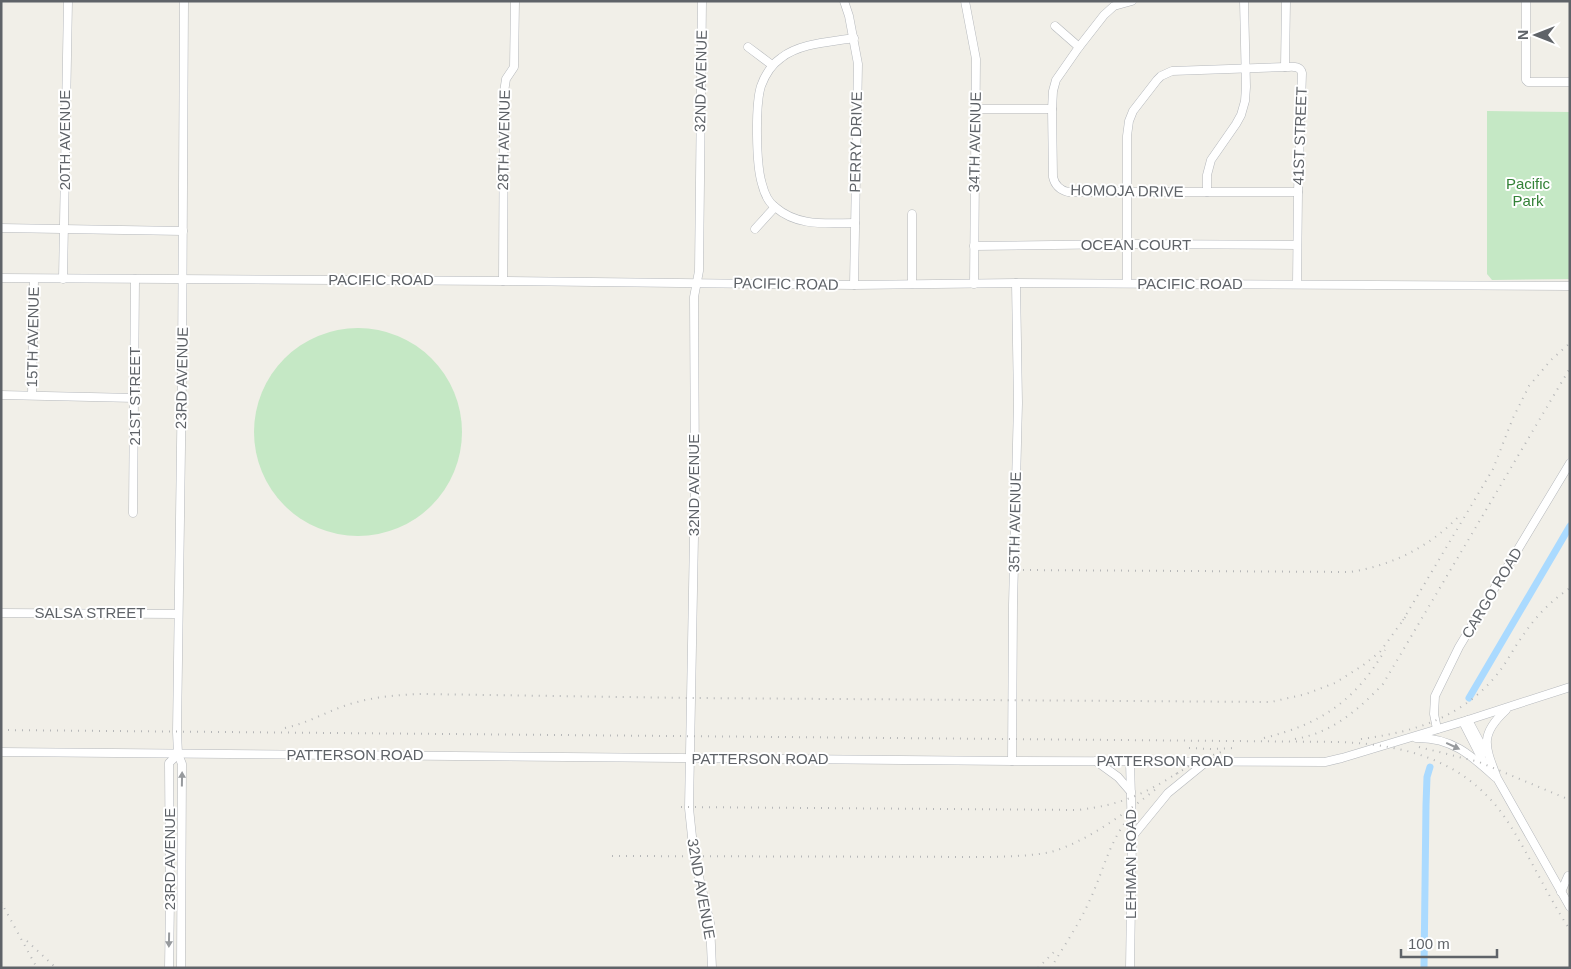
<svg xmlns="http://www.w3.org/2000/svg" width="1571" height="969" font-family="Arial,sans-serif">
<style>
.green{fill:#c5e8c5}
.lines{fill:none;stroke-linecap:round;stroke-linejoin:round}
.canal{stroke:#aadaff;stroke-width:7}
.street-casing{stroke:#b5b8bc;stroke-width:9}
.street{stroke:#fff;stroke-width:8}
.rail{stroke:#b6b7b8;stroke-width:2;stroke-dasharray:1 6;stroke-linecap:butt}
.oneway{fill:#979a9d}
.labels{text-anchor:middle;stroke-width:4;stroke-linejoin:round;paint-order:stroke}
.street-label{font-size:15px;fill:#5f6368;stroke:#fff}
.park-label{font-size:15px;fill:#348238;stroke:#fff}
</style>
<rect width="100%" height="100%" fill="#f1efe8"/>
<g class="green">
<path d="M1487,111L1570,112V279L1492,280L1487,274Z"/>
<circle cx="358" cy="432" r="104"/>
</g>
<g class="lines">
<g class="canal">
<path d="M1469,698L1570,526"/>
<path d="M1424,968L1426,805L1427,777L1430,767"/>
</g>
<g class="street-casing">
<g id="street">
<path d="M702,1L699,271L694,297L695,481L689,808L694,856L710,923L712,968"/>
<path d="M844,1L849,16L858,64L854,285"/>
<path d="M965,1L976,59L974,284"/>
<path d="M1132,1L1114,6L1104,15L1079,47L1056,80L1053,91L1052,109L1053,177C1055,186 1060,190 1068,192H1298"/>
<path d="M1526,1V80L1528,82H1570"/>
<path d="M1055,26L1079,47"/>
<path d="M854,38C831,42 800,43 781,58C771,65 765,75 761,86C755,105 756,165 762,184C764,192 768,202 775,207C798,227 826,223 855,223"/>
<path d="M748,47L772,65"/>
<path d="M1285,67L1286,1"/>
<path d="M975,109H1052"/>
<path d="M1207,192V175L1211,160L1236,124L1241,115L1245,101L1246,87L1244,1"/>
<path d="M912,214V284"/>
<path d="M1,228L183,231"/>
<path d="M755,229L775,207"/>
<path d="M974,246L1127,244L1297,245"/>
<path d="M1,278L503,281L854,285L1016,283L1570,286"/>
<path d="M63,279L68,1"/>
<path d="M503,281L504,92L506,79L514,67L515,1"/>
<path d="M1127,283V136L1129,121L1133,111L1157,80L1161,76L1172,71L1285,67C1292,67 1300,65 1302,73L1298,192L1297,284"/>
<path d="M1,395L135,398"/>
<path d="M32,395L34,279"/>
<path d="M133,513L135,279"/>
<path d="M1,613L178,614"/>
<path d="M1506,710C1479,735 1485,746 1497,778L1570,907"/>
<path d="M1468,720L1485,752"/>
<path d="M1463,722L1485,765"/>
<path d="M1437,729L1434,714L1435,696L1459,647L1570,463"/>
<path d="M1416,738C1451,737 1471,755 1495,777"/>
<path d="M1,752L1012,761L1325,762L1342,758L1468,720L1570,687"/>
<path d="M1012,761L1013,605L1018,403L1016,283"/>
<path d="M1096,761L1118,777L1131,792"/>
<path d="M1132,837L1168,793L1206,762"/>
<path d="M1561,892L1568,876"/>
<path d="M169,968L170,899L169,763L178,754"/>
<path d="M181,968L182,764L178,754L177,732L182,375L184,1"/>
<path d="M1130,968L1132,837L1130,761"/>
</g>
</g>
<use href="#street" class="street"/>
<g class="rail">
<path d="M1023,570L1350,572C1394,565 1431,546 1461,514"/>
<path d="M1403,620L1493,469L1513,418L1529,386L1551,360L1570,343"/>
<path d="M285,728C308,723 326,712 347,705C371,697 396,695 421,694L691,698L1271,702L1306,694L1335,683L1362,666L1380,652L1406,616"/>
<path d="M1,730L1340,742C1413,745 1474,764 1513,830C1533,863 1549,898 1570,930"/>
<path d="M1264,738C1321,724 1355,701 1385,650"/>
<path d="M1295,739C1332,733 1358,710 1383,684L1570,368"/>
<path d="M1361,739C1415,732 1464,717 1499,672C1508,660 1515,646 1524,634C1536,616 1552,600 1570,588"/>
<path d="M1419,747L1479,762L1570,800"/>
<path d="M1189,748L1211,749L1234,748"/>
<path d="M1176,774L1197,761L1221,752"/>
<path d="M681,807L1077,810C1122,805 1144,794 1181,771"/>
<path d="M612,856L994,857C1013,856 1032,856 1051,852C1086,842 1127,812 1156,789"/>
<path d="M1,902L37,968"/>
<path d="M27,941L56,968"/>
<path d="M1038,968L1056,950"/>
<path d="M1051,968C1063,947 1078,926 1088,904C1105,869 1108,840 1135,810"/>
</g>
</g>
<defs><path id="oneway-solid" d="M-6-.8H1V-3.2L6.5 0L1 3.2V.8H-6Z" transform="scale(1.25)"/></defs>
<g class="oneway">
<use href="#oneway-solid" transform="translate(1453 746) rotate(25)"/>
<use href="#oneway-solid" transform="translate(182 779) rotate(-89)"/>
<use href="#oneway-solid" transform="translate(169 940) rotate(91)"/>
</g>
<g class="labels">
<g class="street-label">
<text transform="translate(701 81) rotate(-89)" y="5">32ND AVENUE</text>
<text transform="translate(1300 136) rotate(-88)" y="5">41ST STREET</text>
<text transform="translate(65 140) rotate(-90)" y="5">20TH AVENUE</text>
<text transform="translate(504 140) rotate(-89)" y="5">28TH AVENUE</text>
<text transform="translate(856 142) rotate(-89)" y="5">PERRY DRIVE</text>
<text transform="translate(975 142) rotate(-89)" y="5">34TH AVENUE</text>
<text transform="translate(1127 191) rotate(1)" y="5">HOMOJA DRIVE</text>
<text x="1136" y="250">OCEAN COURT</text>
<text x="381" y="285">PACIFIC ROAD</text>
<text transform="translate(786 284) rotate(1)" y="5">PACIFIC ROAD</text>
<text x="1190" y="289">PACIFIC ROAD</text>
<text transform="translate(33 337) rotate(-89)" y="5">15TH AVENUE</text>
<text transform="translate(182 378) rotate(-89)" y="5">23RD AVENUE</text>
<text transform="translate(135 396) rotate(-90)" y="5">21ST STREET</text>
<text transform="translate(694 485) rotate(-90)" y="5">32ND AVENUE</text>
<text transform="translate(1015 522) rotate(-89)" y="5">35TH AVENUE</text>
<text transform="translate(1492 593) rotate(-59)" y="5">CARGO ROAD</text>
<text x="90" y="618">SALSA STREET</text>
<text x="355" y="760">PATTERSON ROAD</text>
<text x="760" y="764">PATTERSON ROAD</text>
<text x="1165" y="766">PATTERSON ROAD</text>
<text transform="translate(170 859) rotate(-90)" y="5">23RD AVENUE</text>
<text transform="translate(1131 864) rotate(-90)" y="5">LEHMAN ROAD</text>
<text transform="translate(701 889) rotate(80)" y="5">32ND AVENUE</text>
</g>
<g class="park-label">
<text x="1528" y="189">Pacific<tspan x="1528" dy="17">Park</tspan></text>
</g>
</g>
<rect width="1571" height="969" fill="none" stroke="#5f6368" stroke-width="5"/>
<g transform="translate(1536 35) rotate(270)" stroke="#ffffff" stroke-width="4" paint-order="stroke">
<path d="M0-4L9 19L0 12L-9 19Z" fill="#5f6368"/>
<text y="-8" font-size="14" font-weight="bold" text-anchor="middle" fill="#5f6368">N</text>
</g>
<path d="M1401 949v8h96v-8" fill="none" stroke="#5f6368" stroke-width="2.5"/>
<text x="1408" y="949" font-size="15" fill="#5f6368" stroke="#ffffff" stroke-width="4" paint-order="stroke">100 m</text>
</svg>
